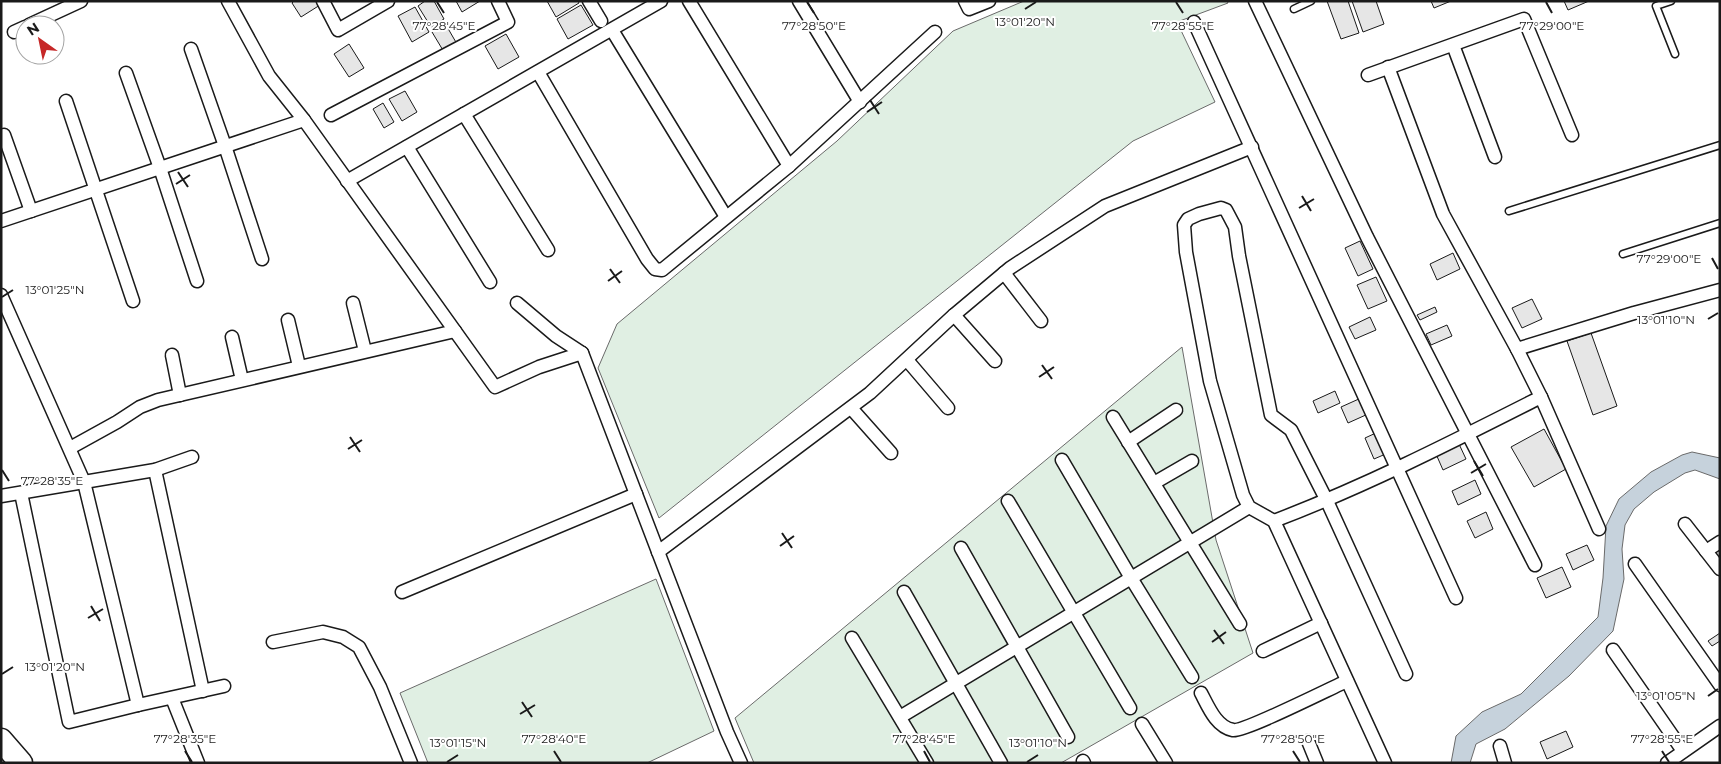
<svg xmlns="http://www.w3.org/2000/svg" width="1721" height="764" font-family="Montserrat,sans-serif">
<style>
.green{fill:#e0efe3;stroke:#6a6a6a}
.water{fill:#c6d2dc;stroke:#6a6a6a}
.building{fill:#e6e6e6;stroke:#1a1a1a}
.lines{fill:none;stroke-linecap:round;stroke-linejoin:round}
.lane-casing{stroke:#1a1a1a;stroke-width:9}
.street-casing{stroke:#1a1a1a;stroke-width:15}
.highway-casing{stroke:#1a1a1a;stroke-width:25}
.lane{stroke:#fff;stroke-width:6}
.street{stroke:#fff;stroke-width:12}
.highway{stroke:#fff;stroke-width:22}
.ticks{fill:none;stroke:#1a1a1a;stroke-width:2}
.ticks-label{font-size:12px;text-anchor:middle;fill:#1a1a1a;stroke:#fff;stroke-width:4;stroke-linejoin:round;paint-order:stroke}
</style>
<rect width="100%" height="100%" fill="#fff"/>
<g class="green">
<path d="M1024,1H1227L1228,3L1177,22L1215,102L1133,141L659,518L598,368L617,324L837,141L953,31Z"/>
<path d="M1182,347L1216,540L1253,653L1061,763H754L735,718Z"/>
<path d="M656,579L714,731L647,763H428L400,693Z"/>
</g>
<path class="water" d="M1692,452L1720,458V479L1695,470L1685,473L1654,492L1634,509L1625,525L1622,549L1624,579L1613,631L1569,676L1505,729L1476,744L1470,763H1451L1456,736L1482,712L1521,694L1598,617L1603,578L1606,526L1619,499L1651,472L1682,455Z"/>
<g class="building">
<path d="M294,1H318L320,5L301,17L292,3Z"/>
<path d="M425,1H434L444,19L431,27L418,6Z"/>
<path d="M456,1H480L462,12Z"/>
<path d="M547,1H578L579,3L556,17Z"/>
<path d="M1327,1H1348L1359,33L1341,39Z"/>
<path d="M1352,1H1376L1384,24L1363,32Z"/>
<path d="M1431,1H1451L1434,8Z"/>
<path d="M1564,1H1589L1568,10Z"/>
<path d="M581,5L593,25L568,39L557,19Z"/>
<path d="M415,7L429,32L412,42L398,16Z"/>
<path d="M446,25L457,44L444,52L432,32Z"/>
<path d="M506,34L519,57L498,69L485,46Z"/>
<path d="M349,44L364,68L349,77L334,54Z"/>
<path d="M405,91L417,112L402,121L389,99Z"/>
<path d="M383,103L394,122L384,128L373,109Z"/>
<path d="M1360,241L1373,269L1358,276L1345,248Z"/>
<path d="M1453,253L1460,269L1437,280L1430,264Z"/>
<path d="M1376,277L1387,301L1368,309L1357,285Z"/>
<path d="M1532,299L1542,319L1522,328L1512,308Z"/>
<path d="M1435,307L1437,312L1420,320L1417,315Z"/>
<path d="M1370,317L1376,330L1355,339L1349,327Z"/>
<path d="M1447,325L1452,336L1431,345L1426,334Z"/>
<path d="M1591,333L1617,406L1593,415L1567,341Z"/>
<path d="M1335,391L1340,403L1318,413L1313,401Z"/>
<path d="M1361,398L1368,414L1348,423L1341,407Z"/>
<path d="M1544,429L1566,469L1534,487L1511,447Z"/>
<path d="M1378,432L1388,453L1374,459L1365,438Z"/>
<path d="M1459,444L1466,459L1443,470L1436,454Z"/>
<path d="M1475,480L1481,494L1458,505L1452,491Z"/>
<path d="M1486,512L1493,529L1475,538L1467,521Z"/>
<path d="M1587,545L1594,560L1573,570L1566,554Z"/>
<path d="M1562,567L1571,587L1546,598L1537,578Z"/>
<path d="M1720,633V641L1712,646L1708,641Z"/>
<path d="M1566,731L1573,747L1547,759L1540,742Z"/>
</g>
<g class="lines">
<g class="lane-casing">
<g id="lane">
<path d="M1671,1L1656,6L1675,54"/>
<path d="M1294,9L1311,1"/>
<path d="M1509,211L1720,145"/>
<path d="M1623,254L1720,223"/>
</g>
</g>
<g class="street-casing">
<g id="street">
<path d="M228,1L269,76L304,120L495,387L539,367L582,353L727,732L741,763"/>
<path d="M323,1L338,30L388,1"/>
<path d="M589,1L601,21"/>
<path d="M689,1L789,166"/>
<path d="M799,1L860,102"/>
<path d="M965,1L969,9L989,1"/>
<path d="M1255,1L1367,237L1535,565"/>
<path d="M1194,22L1456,598"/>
<path d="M29,25L81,1"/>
<path d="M612,30L726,217"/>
<path d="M14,32L25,27"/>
<path d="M1453,45L1495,157"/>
<path d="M191,49L225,146L262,259"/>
<path d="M1388,67L1443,214L1517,349L1634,313L1720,290"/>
<path d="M538,72L647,259L655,269L662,270L789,166L935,32"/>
<path d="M126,73L160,168L197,281"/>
<path d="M1368,75L1524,19L1572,135"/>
<path d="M66,101L133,301"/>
<path d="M464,114L548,250"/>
<path d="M331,115L508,22L498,1"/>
<path d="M4,135L31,211"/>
<path d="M407,147L490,282"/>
<path d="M347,181L661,1"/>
<path d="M1,221L304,120"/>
<path d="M1004,273L1041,321"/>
<path d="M1,295L84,482L138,705"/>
<path d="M353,303L365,351"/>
<path d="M517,303L556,336L582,353"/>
<path d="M954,315L995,361"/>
<path d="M288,320L299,366"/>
<path d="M232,337L242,380"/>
<path d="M1517,349L1541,397L1599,529"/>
<path d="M172,355L180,395"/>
<path d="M907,360L948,408"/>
<path d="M851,408L891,453"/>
<path d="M1113,417L1240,624"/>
<path d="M1128,442L1176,410"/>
<path d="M70,448L117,422L140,407L158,400L455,331"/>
<path d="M1062,460L1131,578L1192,677"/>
<path d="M155,470L203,691"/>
<path d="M1154,483L1192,461"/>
<path d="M21,493L69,722L138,705L224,686"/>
<path d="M1,496L155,470L192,457"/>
<path d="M1008,501L1130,708"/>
<path d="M1274,521C1366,486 1454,441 1541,397"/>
<path d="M1685,524L1720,569"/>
<path d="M961,548L1068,737"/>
<path d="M1706,551L1720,542"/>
<path d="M658,552L870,393L954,315L1010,268L1105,206L1252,147"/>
<path d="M1635,564L1720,685"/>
<path d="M402,592L636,494"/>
<path d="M904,592L1001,763"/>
<path d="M852,638L927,763"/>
<path d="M273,642L323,632L343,637L359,647L380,687L411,763"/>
<path d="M1613,650L1683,751"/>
<path d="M1263,651L1321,623"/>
<path d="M1201,693C1208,706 1216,727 1233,730C1244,732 1331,688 1347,681"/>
<path d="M172,698L198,763"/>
<path d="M900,717L1249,507"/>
<path d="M1142,724L1166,763"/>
<path d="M1308,741L1317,763"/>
<path d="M1500,746L1505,763"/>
<path d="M1083,761L1084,763"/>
<path d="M1385,763L1274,521L1249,507L1243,495L1210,381L1186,252L1184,225L1188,219L1199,214L1221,208L1226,210L1235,227L1239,256L1271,415L1291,430L1327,501L1406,674"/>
<path d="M1667,763L1720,726"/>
</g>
</g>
<g class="highway-casing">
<path id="highway" d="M1,740L21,763"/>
</g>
<use href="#lane" class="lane"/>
<use href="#street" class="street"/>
<use href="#highway" class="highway"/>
</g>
<path class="ticks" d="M437,2L444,13M807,2L814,13M1176,2L1183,13M1546,2L1552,13M1025,9L1036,2M870,100L879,114M867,112L882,102M178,172L188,187M176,184L190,175M1302,196L1311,211M1299,208L1314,199M1712,258L1718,269M610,269L620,283M608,281L622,271M2,297L13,290M1708,319L1718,313M1042,365L1052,379M1039,377L1054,367M350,437L360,452M348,449L362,440M1474,461L1483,476M2,470L9,481M1471,473L1486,464M782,533L792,548M780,546L794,536M91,606L100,621M88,618L103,609M1214,630L1224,644M1212,642L1226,632M2,674L13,667M1708,696L1718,689M522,702L532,717M520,714L535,705M185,751L192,762M554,751L561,762M924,751L930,762M1293,751L1300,762M1662,751L1669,762M447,762L458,755M1027,762L1038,755"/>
<g class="ticks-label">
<text x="1025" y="26">13°01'20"N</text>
<text x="444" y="30">77°28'45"E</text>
<text x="814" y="30">77°28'50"E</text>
<text x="1183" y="30">77°28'55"E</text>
<text x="1552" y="30">77°29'00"E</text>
<text x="1669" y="263">77°29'00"E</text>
<text x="55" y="294">13°01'25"N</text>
<text x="1666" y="324">13°01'10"N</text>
<text x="52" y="485">77°28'35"E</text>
<text x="55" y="671">13°01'20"N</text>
<text x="1666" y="700">13°01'05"N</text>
<text x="185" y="743">77°28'35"E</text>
<text x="554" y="743">77°28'40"E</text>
<text x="924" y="743">77°28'45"E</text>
<text x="1293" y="743">77°28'50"E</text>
<text x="1662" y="743">77°28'55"E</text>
<text x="458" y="747">13°01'15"N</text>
<text x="1038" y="747">13°01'10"N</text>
</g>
<rect width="1721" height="764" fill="none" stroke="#1a1a1a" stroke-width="5"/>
<g transform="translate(40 40) rotate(327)"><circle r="24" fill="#ffffff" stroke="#a3a3a3"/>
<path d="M0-4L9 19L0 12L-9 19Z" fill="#c62828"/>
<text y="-8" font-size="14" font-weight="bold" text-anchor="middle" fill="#1a1a1a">N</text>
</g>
</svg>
